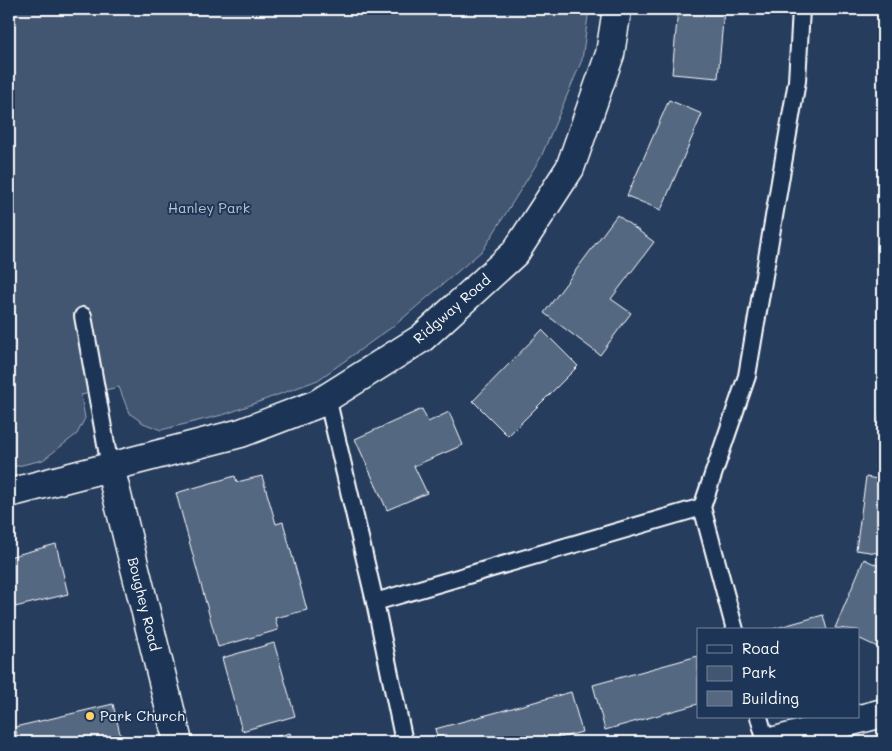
<svg xmlns="http://www.w3.org/2000/svg" width="892" height="751" font-family="Mali,sans-serif">
<style>
.green{fill:#425672;stroke:#a0aab8}
.building{fill:#556781;stroke:#fff}
.lines{fill:none;stroke-linecap:round;stroke-linejoin:round}
.lane-casing{stroke:#fff;stroke-width:20}
.street-casing{stroke:#fff;stroke-width:31}
.lane{stroke:#1d3557;stroke-width:16}
.street{stroke:#1d3557;stroke-width:28}
.poi-dot{fill:#ffd166;stroke:#1d3557;stroke-width:2}
.labels{text-anchor:middle;stroke-width:4;stroke-linejoin:round;paint-order:stroke}
.park-label{font-size:14px;fill:#bdc4ce;stroke:#1d3557}
.street-label{font-size:14px;fill:#fff;stroke:#1d3557}
.poi-label{font-size:14px;fill:#fff;stroke:#1d3557;text-anchor:start}
</style>
<rect width="100%" height="100%" fill="#263d5e"/>
<filter id="ink" filterUnits="userSpaceOnUse"><feTurbulence type="fractalNoise" baseFrequency=".02" numOctaves="2"/><feDisplacementMap in="SourceGraphic" scale="10" xChannelSelector="R" yChannelSelector="G"/><feConvolveMatrix kernelMatrix="1 2 1 2 8 2 1 2 1" color-interpolation-filters="sRGB"/></filter>
<g filter="url(#ink)">
<path class="green" d="M9,9H589L582,60L541,157L483,250L395,325L318,380L226,414L161,430L143,423L129,413L119,387L81,395L85,418L77,434L43,460L9,468Z"/>
<g class="building">
<path d="M678,9H724L718,78L672,74Z"/>
<path d="M669,100L702,114L661,210L627,196Z"/>
<path d="M880,105H883V167H878Z"/>
<path d="M617,215L654,242L611,299L631,313L600,355L544,313Z"/>
<path d="M542,330L578,366L508,436L473,401Z"/>
<path d="M883,384V469L875,468Z"/>
<path d="M422,409L428,422L449,412L463,445L414,466L427,493L387,510L355,439Z"/>
<path d="M235,476L237,482L262,476L276,524L283,522L307,610L275,618L278,630L218,647L176,493Z"/>
<path d="M866,477L883,480V554L856,550Z"/>
<path d="M56,544L68,594L15,607L9,582V557Z"/>
<path d="M864,559L883,568L882,649L858,638V630L835,628Z"/>
<path d="M823,615L827,630H769Z"/>
<path d="M274,643L295,716L242,731L222,658Z"/>
<path d="M698,656V704L605,730L593,685Z"/>
<path d="M571,692L582,732L544,742H439L435,729Z"/>
<path d="M113,704L122,742H19L15,727Z"/>
<path d="M290,733L293,742H255Z"/>
</g>
<g class="lines">
<g class="lane-casing">
<g id="lane">
<path d="M83,316L110,467"/>
<path d="M327,397L375,602L404,742"/>
<path d="M702,507L735,630"/>
<path d="M375,602L702,507L747,376L797,81L801,9"/>
<path d="M759,717L766,742"/>
</g>
</g>
<g class="street-casing">
<g id="street">
<path d="M110,467L178,742"/>
<path d="M9,493L241,433L317,404L422,338L515,253L570,168L610,54L617,9"/>
<path d="M771,742L883,713"/>
</g>
</g>
<use href="#lane" class="lane"/>
<use href="#street" class="street"/>
</g>
</g>
<circle class="poi-dot" cx="90" cy="716" r="5"/>
<g class="labels">
<g class="park-label">
<text x="209" y="213">Hanley Park</text>
</g>
<g class="street-label">
<text transform="translate(452 309) rotate(-41)" y="5">Ridgway Road</text>
<text transform="translate(144 604) rotate(76)" y="5">Boughey Road</text>
</g>
<g class="poi-label">
<text x="100" y="721">Park Church</text>
</g>
</g>
<rect width="892" height="751" fill="none" stroke="#1d3557" stroke-width="30"/>
<rect x="15" y="15" width="862" height="721" fill="none" stroke="#fff" stroke-width="2" filter="url(#ink)"/>
<rect x="697" y="628" width="162" height="90" fill="#1d3557" stroke="#77869a"/>
<rect x="707" y="645" width="25" height="8" fill="#1d3557" stroke="#77869a"/>
<text x="742" y="654" font-size="15" fill="#ffffff">Road</text>
<rect x="707" y="666" width="25" height="15" fill="#425672" stroke="#77869a"/>
<text x="742" y="678" font-size="15" fill="#ffffff">Park</text>
<rect x="707" y="691" width="25" height="15" fill="#556781" stroke="#77869a"/>
<text x="742" y="704" font-size="15" fill="#ffffff">Building</text>
</svg>
